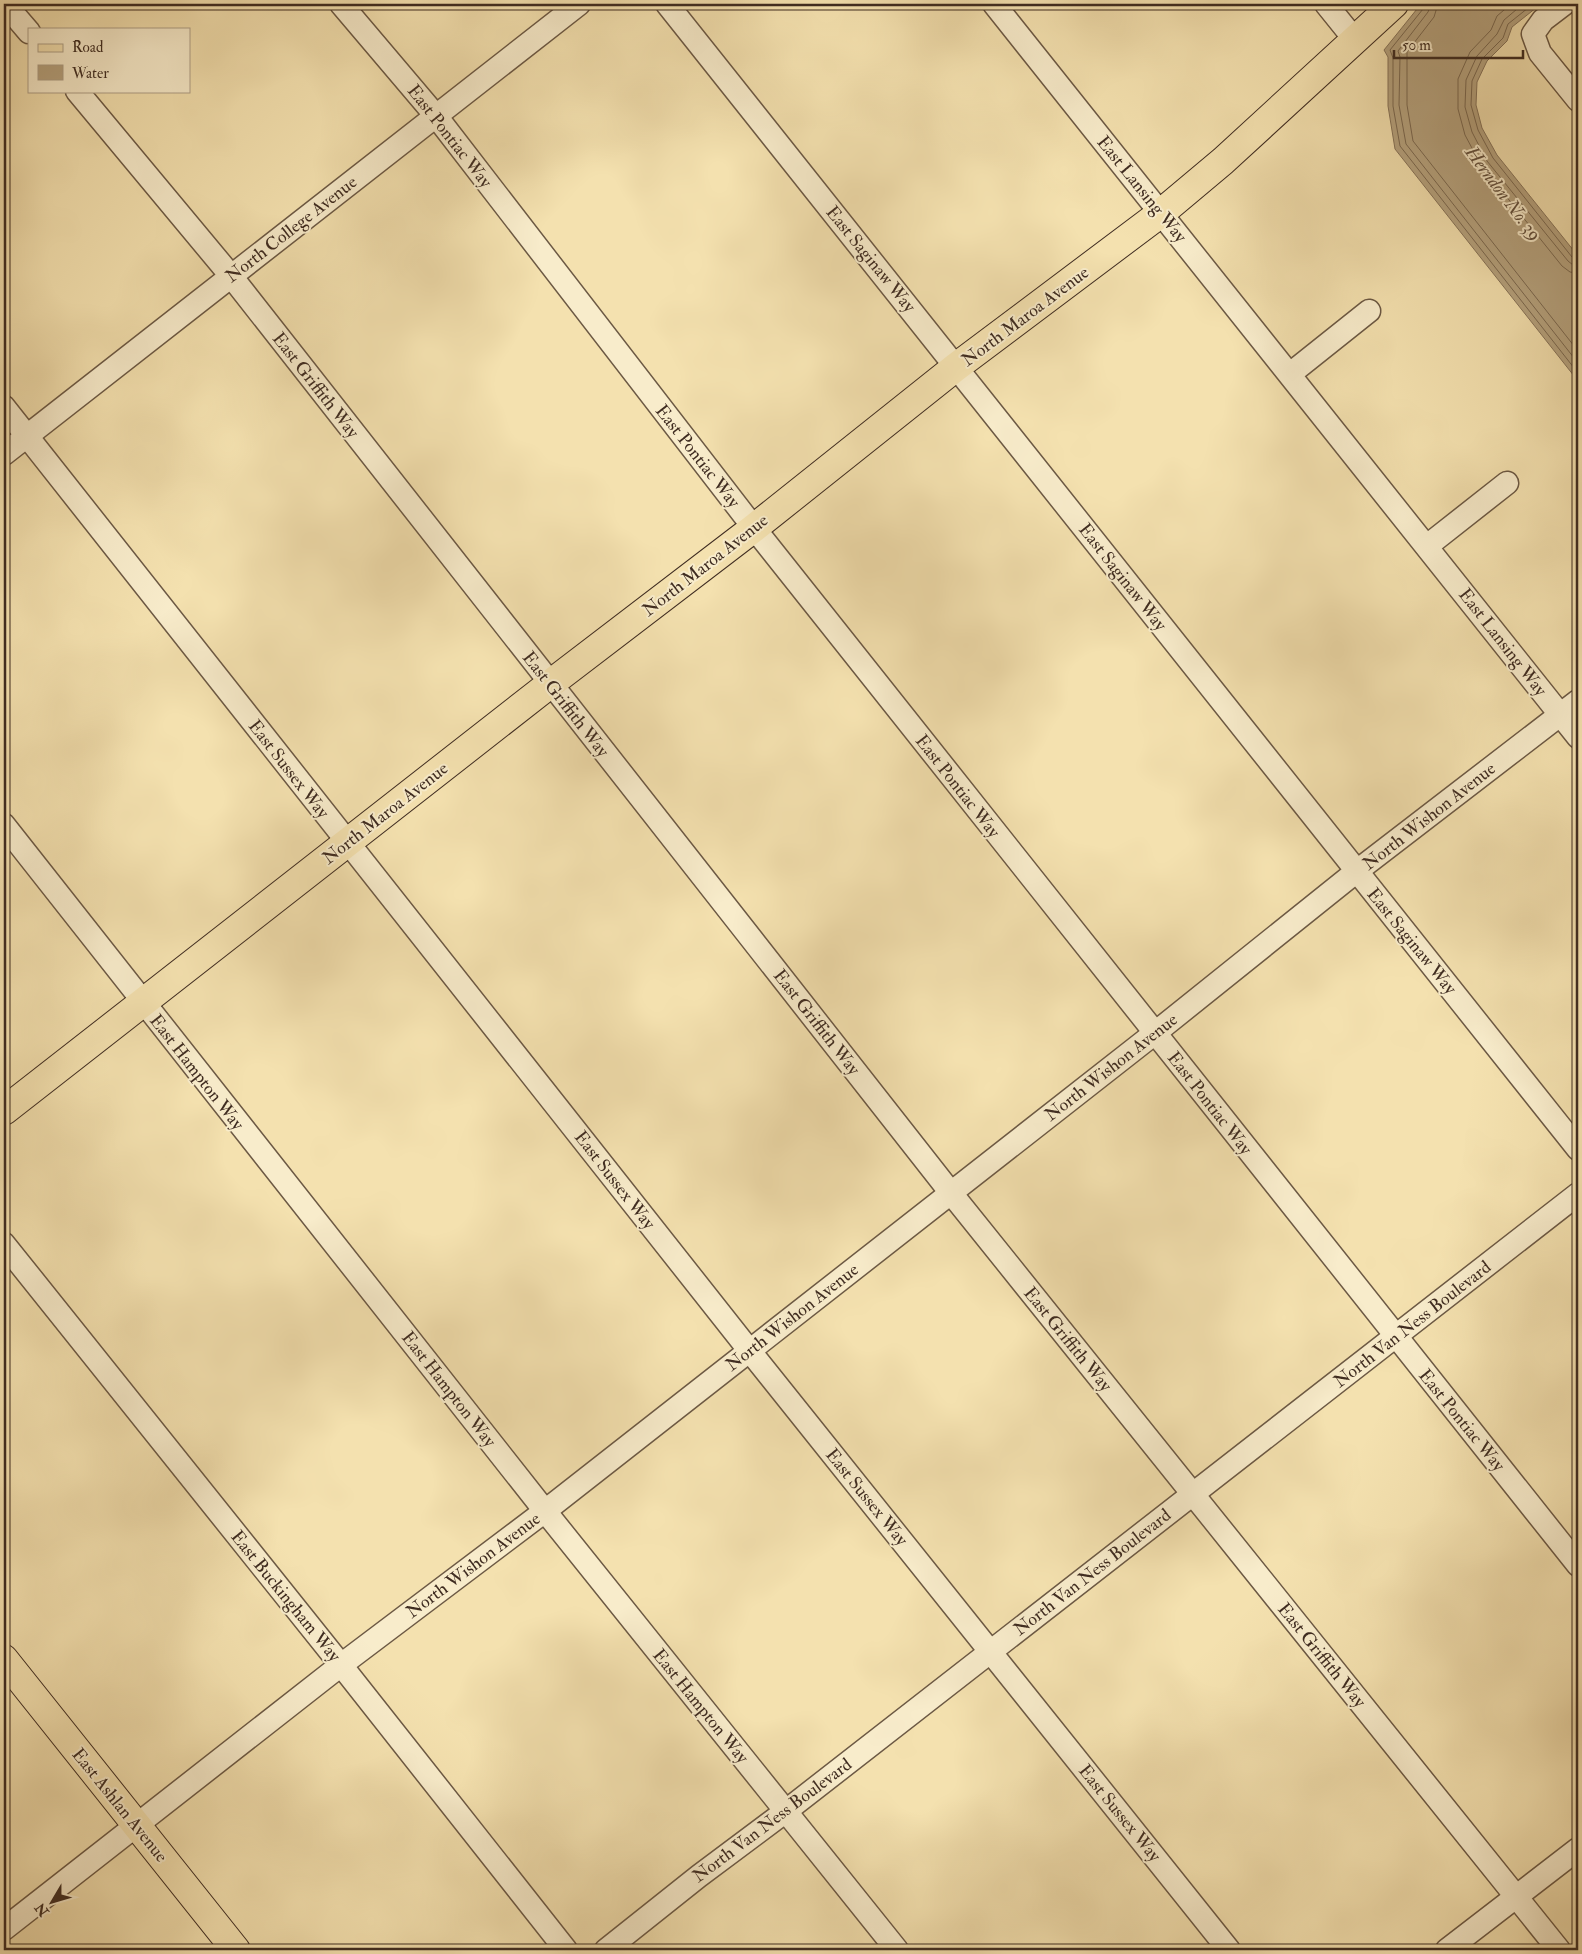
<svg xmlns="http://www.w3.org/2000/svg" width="1582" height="1954" font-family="'IM FELL Double Pica',serif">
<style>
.water{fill:#b6a37f;stroke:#867359}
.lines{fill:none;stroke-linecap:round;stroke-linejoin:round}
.shore{stroke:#7a6850;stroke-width:1}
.minor-casing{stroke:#6c5944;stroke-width:25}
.major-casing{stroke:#3f2c21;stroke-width:30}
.minor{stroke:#f8eccb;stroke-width:22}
.major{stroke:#f4e1af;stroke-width:28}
.labels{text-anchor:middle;stroke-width:4;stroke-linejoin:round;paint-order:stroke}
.street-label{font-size:18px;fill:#3f2c21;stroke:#f8eccb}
.water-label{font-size:19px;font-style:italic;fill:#63503d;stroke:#f8eccb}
</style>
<rect width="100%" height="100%" fill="#f4e1af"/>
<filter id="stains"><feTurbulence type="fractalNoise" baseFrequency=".004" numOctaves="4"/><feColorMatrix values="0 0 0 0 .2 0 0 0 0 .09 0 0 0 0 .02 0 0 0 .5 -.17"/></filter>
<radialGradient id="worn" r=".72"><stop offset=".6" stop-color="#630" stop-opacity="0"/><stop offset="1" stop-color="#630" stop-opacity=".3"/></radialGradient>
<path class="water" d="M1421,4H1541L1512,27L1507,41L1487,61L1477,82L1476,105L1482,128L1497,155L1578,256V381L1395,149L1388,106V57L1384,50Z"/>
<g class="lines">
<g class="shore">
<path d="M1424,4L1423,9L1390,50L1393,58V106L1400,146L1578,373"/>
<path d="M1431,4L1428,12L1398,51L1400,57L1399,105L1406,144L1578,363"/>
<path d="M1438,4L1434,17L1407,52V105L1413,141L1578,351"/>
<path d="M1511,4L1497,16L1491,30L1470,52L1458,79V109L1465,135L1481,165L1562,266L1570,272L1578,273"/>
<path d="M1523,4L1504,20L1497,34L1477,56L1466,80L1465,107L1472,132L1487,161L1568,261L1573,265H1578"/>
<path d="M1533,4L1508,24L1503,38L1482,59L1472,81L1471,105L1478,130L1493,158L1572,257L1578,259"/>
</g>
<g class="minor-casing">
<g id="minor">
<path d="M5,4L29,32"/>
<path d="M341,4L436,116L754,528L1578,1565"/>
<path d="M667,4L1578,1149"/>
<path d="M994,4L1578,737"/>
<path d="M1326,4L1355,40"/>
<path d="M1564,4L1543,20L1533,34L1540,53L1578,100"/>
<path d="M77,91L231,276L951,1193L1559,1950"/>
<path d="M1290,374L1369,311"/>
<path d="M4,407L749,1350L1229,1950"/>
<path d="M4,454L579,4"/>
<path d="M1427,546L1507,483"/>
<path d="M4,825L545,1511L897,1950"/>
<path d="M4,1244L341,1665L566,1950"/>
<path d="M4,1929L341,1665L545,1511L1155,1033L1357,871L1578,701"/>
<path d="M606,1950L699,1876L786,1811L1578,1194"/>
<path d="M1447,1950L1578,1849"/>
</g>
</g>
<g class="major-casing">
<g id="major">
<path d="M4,1111L550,684L754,528L956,367L1161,213L1223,161L1394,4"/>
<path d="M4,1659L236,1950"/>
</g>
</g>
<use href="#minor" class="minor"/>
<use href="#major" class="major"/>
</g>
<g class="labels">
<g class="street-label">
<text transform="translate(450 136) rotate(52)" y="6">East Pontiac Way</text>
<text transform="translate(1142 189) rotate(51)" y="6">East Lansing Way</text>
<text transform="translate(291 229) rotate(-38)" y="6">North College Avenue</text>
<text transform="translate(871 259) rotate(51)" y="6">East Saginaw Way</text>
<text transform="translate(1025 316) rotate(-37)" y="6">North Maroa Avenue</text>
<text transform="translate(316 385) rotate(52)" y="6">East Griffith Way</text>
<text transform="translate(698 456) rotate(52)" y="6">East Pontiac Way</text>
<text transform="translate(705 565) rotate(-38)" y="6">North Maroa Avenue</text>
<text transform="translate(1123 577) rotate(52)" y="6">East Saginaw Way</text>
<text transform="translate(1503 642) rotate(52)" y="6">East Lansing Way</text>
<text transform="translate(566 704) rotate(52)" y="6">East Griffith Way</text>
<text transform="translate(289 769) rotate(52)" y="6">East Sussex Way</text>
<text transform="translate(958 786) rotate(52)" y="6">East Pontiac Way</text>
<text transform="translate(385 813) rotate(-38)" y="6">North Maroa Avenue</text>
<text transform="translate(1429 816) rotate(-38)" y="6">North Wishon Avenue</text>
<text transform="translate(1412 941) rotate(51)" y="6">East Saginaw Way</text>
<text transform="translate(817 1022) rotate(52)" y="6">East Griffith Way</text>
<text transform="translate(1111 1067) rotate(-38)" y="6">North Wishon Avenue</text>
<text transform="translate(197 1072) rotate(52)" y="6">East Hampton Way</text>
<text transform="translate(1210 1103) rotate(52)" y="6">East Pontiac Way</text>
<text transform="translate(615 1180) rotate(52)" y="6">East Sussex Way</text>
<text transform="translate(792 1317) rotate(-38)" y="6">North Wishon Avenue</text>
<text transform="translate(1412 1324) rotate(-38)" y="6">North Van Ness Boulevard</text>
<text transform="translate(1068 1339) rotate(51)" y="6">East Griffith Way</text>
<text transform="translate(449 1389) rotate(52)" y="6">East Hampton Way</text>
<text transform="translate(1462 1420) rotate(51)" y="6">East Pontiac Way</text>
<text transform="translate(867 1497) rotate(51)" y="6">East Sussex Way</text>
<text transform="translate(473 1565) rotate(-37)" y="6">North Wishon Avenue</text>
<text transform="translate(1092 1572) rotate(-38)" y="6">North Van Ness Boulevard</text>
<text transform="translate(286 1596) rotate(51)" y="6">East Buckingham Way</text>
<text transform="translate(1322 1655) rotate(51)" y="6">East Griffith Way</text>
<text transform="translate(701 1706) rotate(51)" y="6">East Hampton Way</text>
<text transform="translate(120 1805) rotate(51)" y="6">East Ashlan Avenue</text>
<text transform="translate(1120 1813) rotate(51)" y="6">East Sussex Way</text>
<text transform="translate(772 1820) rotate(-37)" y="6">North Van Ness Boulevard</text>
</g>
<g class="water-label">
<text transform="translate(1504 193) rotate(53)" y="7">Herndon No. 39</text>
</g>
</g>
<rect width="1582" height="1954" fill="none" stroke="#f4e1af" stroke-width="20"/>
<rect x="5" y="5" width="1572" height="1944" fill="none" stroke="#3f2c21" stroke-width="2.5"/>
<rect x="10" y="10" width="1562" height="1934" fill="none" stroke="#3f2c21"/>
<rect x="28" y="28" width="162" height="65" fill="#f8eccb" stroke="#ae9f87"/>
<rect x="38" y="44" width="25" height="8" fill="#f4e1af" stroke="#ae9f87"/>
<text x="72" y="52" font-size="15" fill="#3f2c21">Road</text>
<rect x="38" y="65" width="25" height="15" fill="#b6a37f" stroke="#ae9f87"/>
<text x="72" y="78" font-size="15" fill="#3f2c21">Water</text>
<g transform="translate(52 1902) rotate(232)" stroke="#f8eccb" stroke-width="4" paint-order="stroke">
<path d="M0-4L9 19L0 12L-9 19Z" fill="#3f2c21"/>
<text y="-8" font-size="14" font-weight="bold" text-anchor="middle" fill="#3f2c21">N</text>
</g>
<path d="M1394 50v8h129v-8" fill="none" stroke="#3f2c21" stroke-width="2.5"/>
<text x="1402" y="50" font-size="15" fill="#3f2c21" stroke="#f8eccb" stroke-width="4" paint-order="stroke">50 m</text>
<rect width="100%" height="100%" filter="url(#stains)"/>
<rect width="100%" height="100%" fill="url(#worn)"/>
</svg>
